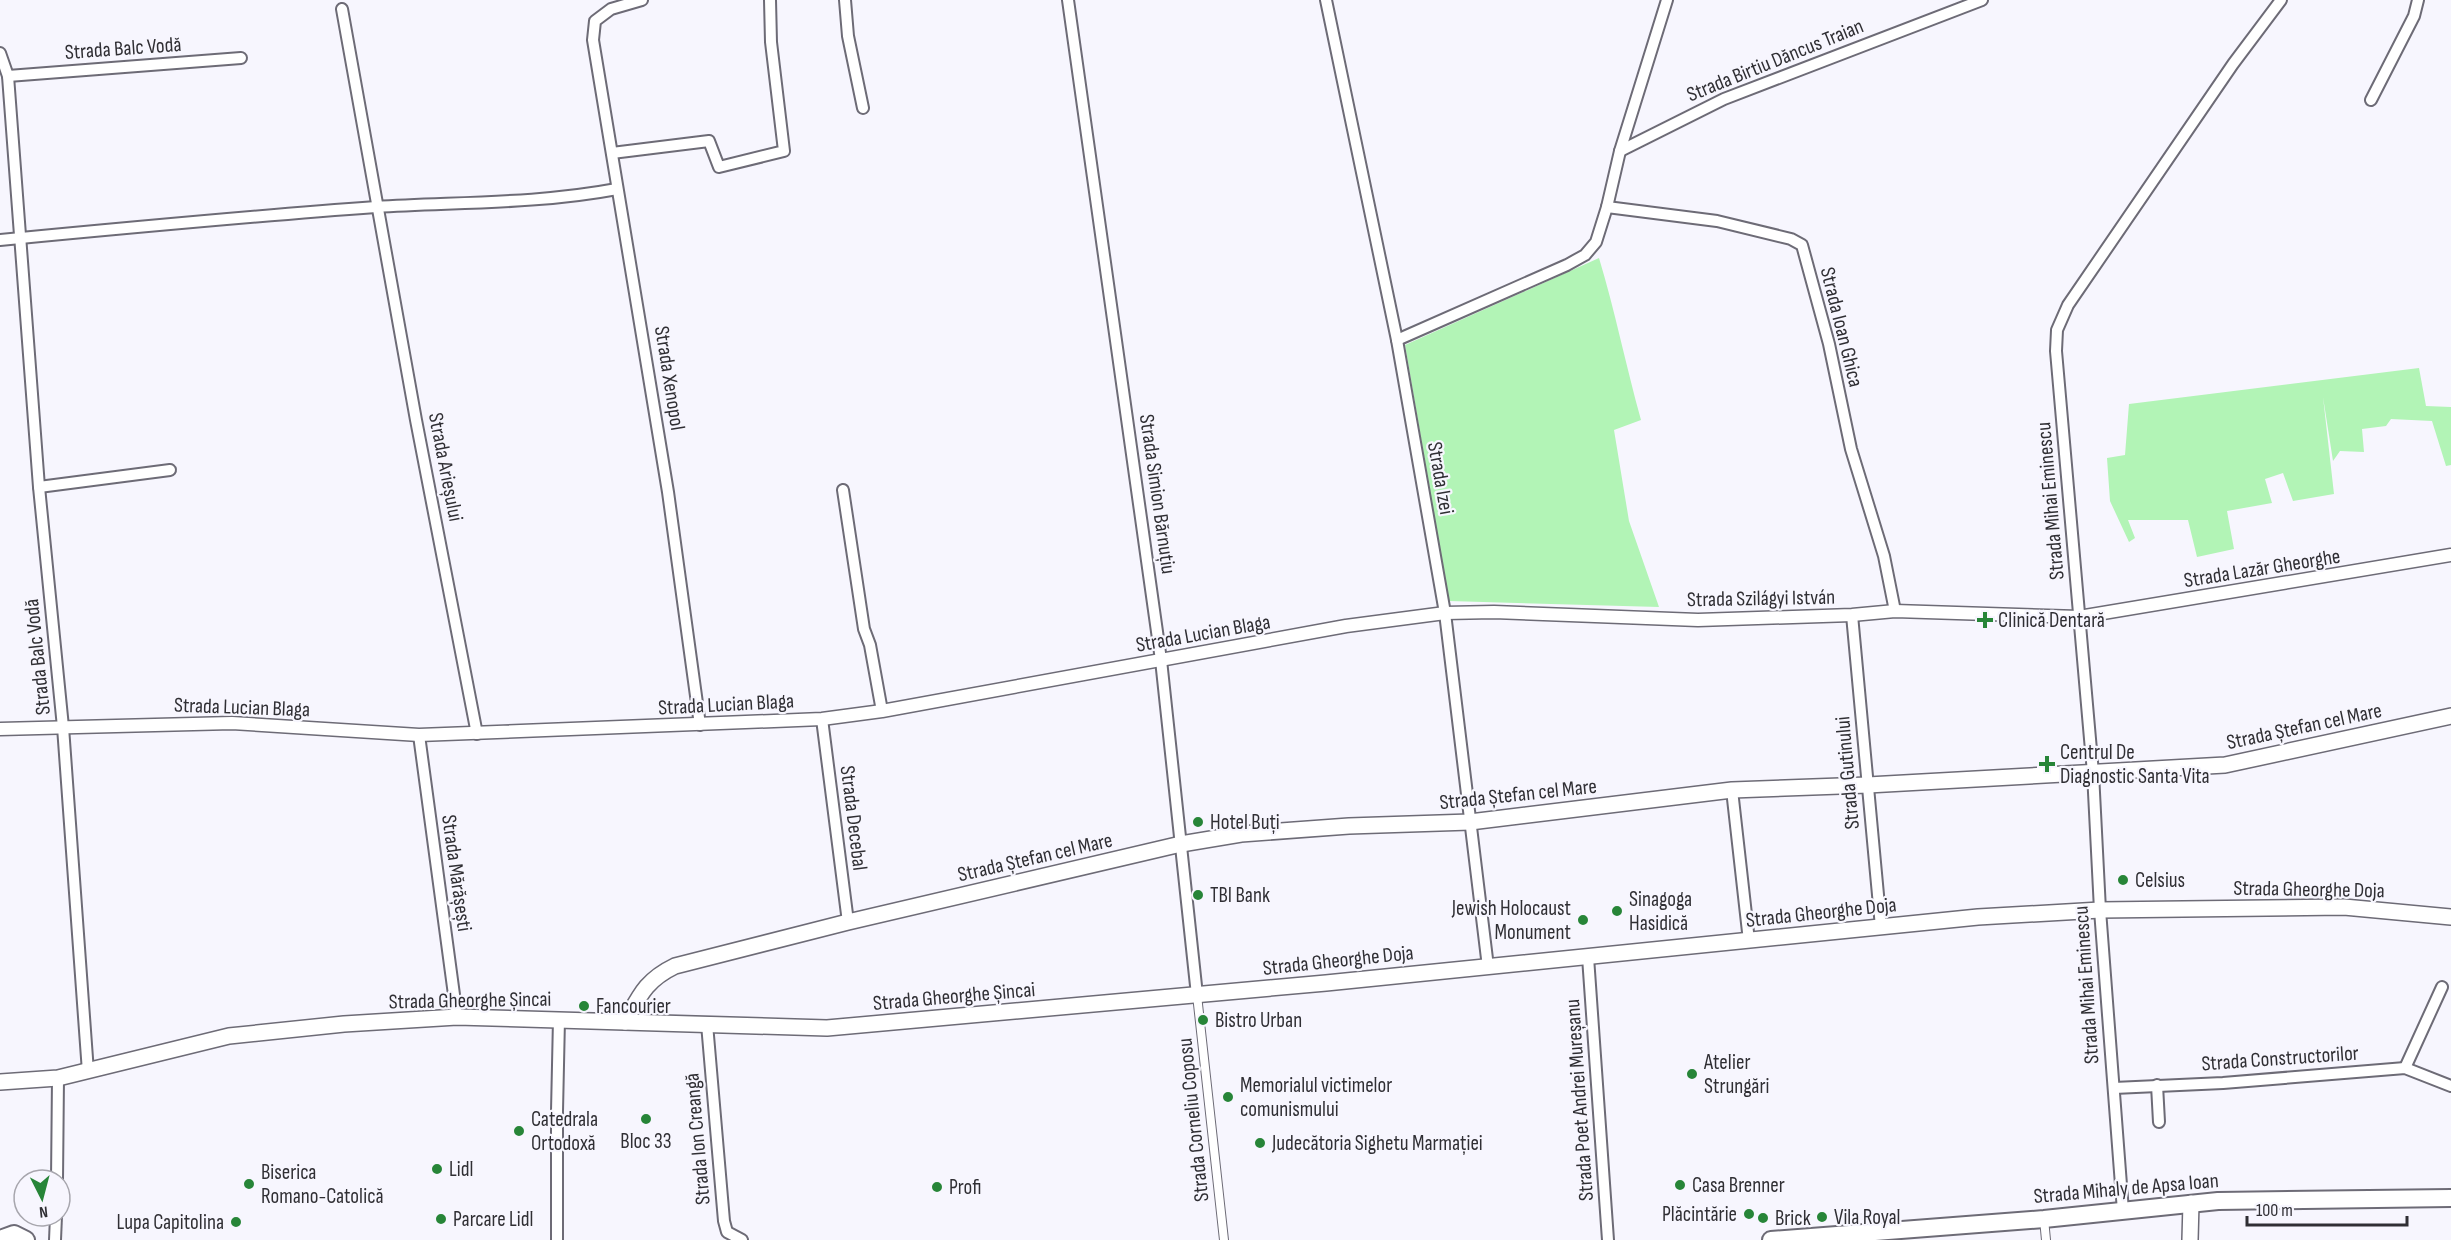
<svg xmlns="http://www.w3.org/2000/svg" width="2451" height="1240" font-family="'Sofia Sans Condensed',sans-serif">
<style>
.green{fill:#b2f4b6}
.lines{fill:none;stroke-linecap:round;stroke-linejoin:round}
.pedestrian-casing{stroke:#6d6b76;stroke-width:10}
.minor-casing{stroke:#6d6b76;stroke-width:14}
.tertiary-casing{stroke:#6d6b76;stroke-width:15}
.secondary-casing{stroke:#6d6b76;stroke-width:18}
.primary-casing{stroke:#6d6b76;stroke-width:20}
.pedestrian{stroke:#fff;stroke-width:8}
.minor{stroke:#fff;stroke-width:10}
.tertiary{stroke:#fff;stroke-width:12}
.secondary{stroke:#fff;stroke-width:15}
.primary{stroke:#fff;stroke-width:16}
.poi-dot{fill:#278538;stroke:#f7f6fe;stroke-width:2}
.labels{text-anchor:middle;stroke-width:4.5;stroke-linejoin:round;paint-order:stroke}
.street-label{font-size:21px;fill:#302f34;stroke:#f7f6fe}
.poi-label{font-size:21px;fill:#302f34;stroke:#f7f6fe;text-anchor:start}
</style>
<rect width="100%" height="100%" fill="#f7f6fe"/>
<g class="green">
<path d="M1599,258C1615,311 1626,366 1641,420L1614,430L1629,521L1659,607L1449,601L1405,345Z"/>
<path d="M2419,368L2426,406L2451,407V465L2446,466L2432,421L2391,419L2386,426L2362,429L2364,452L2340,451L2333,461L2323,397L2334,494L2293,501L2283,473L2265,479L2272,503L2227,511L2234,549L2197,557L2188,520H2128L2135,538L2129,542L2110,501L2107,458L2125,455L2129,404Z"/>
</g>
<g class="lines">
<g class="pedestrian-casing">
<g id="pedestrian">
<path d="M1197,995L1224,1240"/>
<path d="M2044,1219L2046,1240"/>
</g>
</g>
<g class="minor-casing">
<g id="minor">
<path d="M642,0L611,9L595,21L593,40L668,492L700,725"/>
<path d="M845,0L848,36L863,108"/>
<path d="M1068,0L1161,660L1197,995"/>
<path d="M1326,0L1397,340L1445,613L1488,967"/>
<path d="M342,9L416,420L477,734"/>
<path d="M0,53L8,76L39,487L63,727L88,1072"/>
<path d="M8,76L241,58"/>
<path d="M2371,100L2414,16L2418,0"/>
<path d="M1620,151L1724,99L1982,0"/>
<path d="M612,153L709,141L719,167L784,151L771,42L770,0"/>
<path d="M1607,207L1717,221L1791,239L1802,245L1829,344L1851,449L1884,556L1895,611"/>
<path d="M0,240C125,228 251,216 376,207C457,202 537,204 617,189"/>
<path d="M1397,340L1567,265L1585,255L1596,242L1607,207L1620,151L1667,0"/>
<path d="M39,487L170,470"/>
<path d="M843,490L864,629L870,645L882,711"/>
<path d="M1852,615L1881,927"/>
<path d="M822,719L848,922"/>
<path d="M419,735L457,1017"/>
<path d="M1732,790L1749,941"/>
<path d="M1588,957L1608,1240"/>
<path d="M707,1024L724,1221L727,1232L742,1240"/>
<path d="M2405,1068L2442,987"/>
<path d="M2157,1085L2159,1122"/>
<path d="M2114,1088L2223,1083L2405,1068L2451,1086"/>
<path d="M57,1180L58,1078"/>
<path d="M2123,1211L2100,910L2093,773L2056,351L2057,330L2068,305L2233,64L2281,0"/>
<path d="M55,1240L56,1216"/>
<path d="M557,1240V1111L559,1019"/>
</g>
</g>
<g class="tertiary-casing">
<path id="tertiary" d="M0,729L232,723L419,735L822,719L882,711L1346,626L1445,613L1494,612L1698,620L1852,615L1895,611L2079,617L2451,555"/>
</g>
<g class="secondary-casing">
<g id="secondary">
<path d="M625,1022C640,995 646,980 675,966L848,922L1181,844L1241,834L1349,826L1470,822L1732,790L1868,785L2225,765L2451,716"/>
<path d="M0,1082L58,1078L229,1036L344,1024L457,1017L827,1028L1326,983L1978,917L2100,910L2344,907L2451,917"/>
<path d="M2190,1240L2191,1203"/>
</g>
</g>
<g class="primary-casing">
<g id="primary">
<path d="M0,1239L14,1234L26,1240"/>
<path d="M1771,1240L2044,1219L2218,1201L2451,1198"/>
</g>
</g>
<use href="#pedestrian" class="pedestrian"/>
<use href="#minor" class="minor"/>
<use href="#tertiary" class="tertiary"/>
<use href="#secondary" class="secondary"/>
<use href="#primary" class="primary"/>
</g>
<g class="poi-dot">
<path d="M1982 611h6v6h6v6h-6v6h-6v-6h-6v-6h6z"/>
<path d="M2044 755h6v6h6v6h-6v6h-6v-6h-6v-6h6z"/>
<circle cx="1198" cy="822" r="6"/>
<circle cx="2123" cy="880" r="6"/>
<circle cx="1198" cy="895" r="6"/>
<circle cx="1617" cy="911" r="6"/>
<circle cx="1583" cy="920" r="6"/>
<circle cx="584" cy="1006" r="6"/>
<circle cx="1203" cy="1020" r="6"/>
<circle cx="1692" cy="1074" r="6"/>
<circle cx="1228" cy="1097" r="6"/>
<circle cx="646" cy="1119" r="6"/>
<circle cx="519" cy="1131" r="6"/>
<circle cx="1260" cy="1143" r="6"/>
<circle cx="437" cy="1169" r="6"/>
<circle cx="249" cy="1184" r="6"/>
<circle cx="1680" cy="1185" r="6"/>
<circle cx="937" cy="1187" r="6"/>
<circle cx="1749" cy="1214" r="6"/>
<circle cx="1822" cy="1217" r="6"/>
<circle cx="1763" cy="1218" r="6"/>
<circle cx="441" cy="1219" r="6"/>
<circle cx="236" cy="1222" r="6"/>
</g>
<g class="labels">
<g class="street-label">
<text transform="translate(123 48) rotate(-4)" y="7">Strada Balc Vodă</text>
<text transform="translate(1775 60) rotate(-22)" y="7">Strada Birtiu Dăncus Traian</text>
<text transform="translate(1842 327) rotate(76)" y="7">Strada Ioan Ghica</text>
<text transform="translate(670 378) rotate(81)" y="7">Strada Xenopol</text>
<text transform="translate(446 467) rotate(79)" y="7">Strada Arieșului</text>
<text transform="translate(1441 478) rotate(80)" y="7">Strada Izei</text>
<text transform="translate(1158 494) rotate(82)" y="7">Strada Simion Bărnuțiu</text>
<text transform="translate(2050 501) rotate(-95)" y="7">Strada Mihai Eminescu</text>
<text transform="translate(2262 568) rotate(-9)" y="7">Strada Lazăr Gheorghe</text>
<text transform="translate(1761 598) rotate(-1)" y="7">Strada Szilágyi István</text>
<text transform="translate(1203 633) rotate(-10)" y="7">Strada Lucian Blaga</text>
<text transform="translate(37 657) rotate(-96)" y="7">Strada Balc Vodă</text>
<text transform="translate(726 704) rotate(-3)" y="7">Strada Lucian Blaga</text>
<text transform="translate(242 707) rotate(2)" y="7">Strada Lucian Blaga</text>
<text transform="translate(2304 726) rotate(-12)" y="7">Strada Ștefan cel Mare</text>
<text transform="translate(1847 773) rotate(-95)" y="7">Strada Gutinului</text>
<text transform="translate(1518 794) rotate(-6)" y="7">Strada Ștefan cel Mare</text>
<text transform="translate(854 818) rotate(83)" y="7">Strada Decebal</text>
<text transform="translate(1035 857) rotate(-13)" y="7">Strada Ștefan cel Mare</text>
<text transform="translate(457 873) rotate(82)" y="7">Strada Mărășești</text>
<text transform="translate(2309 889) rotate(1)" y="7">Strada Gheorghe Doja</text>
<text transform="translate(1821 912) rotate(-6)" y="7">Strada Gheorghe Doja</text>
<text transform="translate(1338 960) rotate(-6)" y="7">Strada Gheorghe Doja</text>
<text transform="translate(2086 985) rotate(-94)" y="7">Strada Mihai Eminescu</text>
<text transform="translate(954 996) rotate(-5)" y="7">Strada Gheorghe Șincai</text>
<text transform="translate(470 1000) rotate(-1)" y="7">Strada Gheorghe Șincai</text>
<text transform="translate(2280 1058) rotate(-4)" y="7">Strada Constructorilor</text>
<text transform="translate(1579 1100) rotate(-94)" y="7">Strada Poet Andrei Mureșanu</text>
<text transform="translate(1193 1120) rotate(-96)" y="7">Strada Corneliu Coposu</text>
<text transform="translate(697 1139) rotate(-95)" y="7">Strada Ion Creangă</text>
<text transform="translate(2126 1188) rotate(-5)" y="7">Strada Mihaly de Apsa Ioan</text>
</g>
<g class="poi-label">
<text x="1998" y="627">Clinică Dentară</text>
<text x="2060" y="759">Centrul De<tspan x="2060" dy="24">Diagnostic Santa Vita</tspan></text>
<text x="1210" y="829">Hotel Buți</text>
<text x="2135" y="887">Celsius</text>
<text x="1210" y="902">TBI Bank</text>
<text x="1629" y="906">Sinagoga<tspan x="1629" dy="24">Hasidică</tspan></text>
<text x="1571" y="915" text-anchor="end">Jewish Holocaust<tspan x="1571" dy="24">Monument</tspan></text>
<text x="596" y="1013">Fancourier</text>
<text x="1215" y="1027">Bistro Urban</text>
<text x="1704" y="1069">Atelier<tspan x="1704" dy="24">Strungări</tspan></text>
<text x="1240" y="1092">Memorialul victimelor<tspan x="1240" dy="24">comunismului</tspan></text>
<text x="531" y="1126">Catedrala<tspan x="531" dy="24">Ortodoxă</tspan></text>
<text x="646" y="1148" text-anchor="middle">Bloc 33</text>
<text x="1272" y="1150">Judecătoria Sighetu Marmației</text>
<text x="449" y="1176">Lidl</text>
<text x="261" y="1179">Biserica<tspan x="261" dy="24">Romano-Catolică</tspan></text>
<text x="1692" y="1192">Casa Brenner</text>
<text x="949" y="1194">Profi</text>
<text x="1737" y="1221" text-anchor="end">Plăcintărie</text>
<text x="1834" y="1224">Vila Royal</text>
<text x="1775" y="1225">Brick</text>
<text x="453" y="1226">Parcare Lidl</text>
<text x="224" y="1229" text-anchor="end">Lupa Capitolina</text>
</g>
</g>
<g transform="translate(42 1198) rotate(174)"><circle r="28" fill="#f7f6fe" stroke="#a7a6ad" stroke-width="1.5"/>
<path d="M0-4.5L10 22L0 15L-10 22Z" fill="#278538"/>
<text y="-9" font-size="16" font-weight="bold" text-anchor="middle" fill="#302f34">N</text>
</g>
<path d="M2247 1216v9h160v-9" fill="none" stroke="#302f34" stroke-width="3"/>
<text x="2256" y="1216" font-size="18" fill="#302f34" stroke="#f7f6fe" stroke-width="4.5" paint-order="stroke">100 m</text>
</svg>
